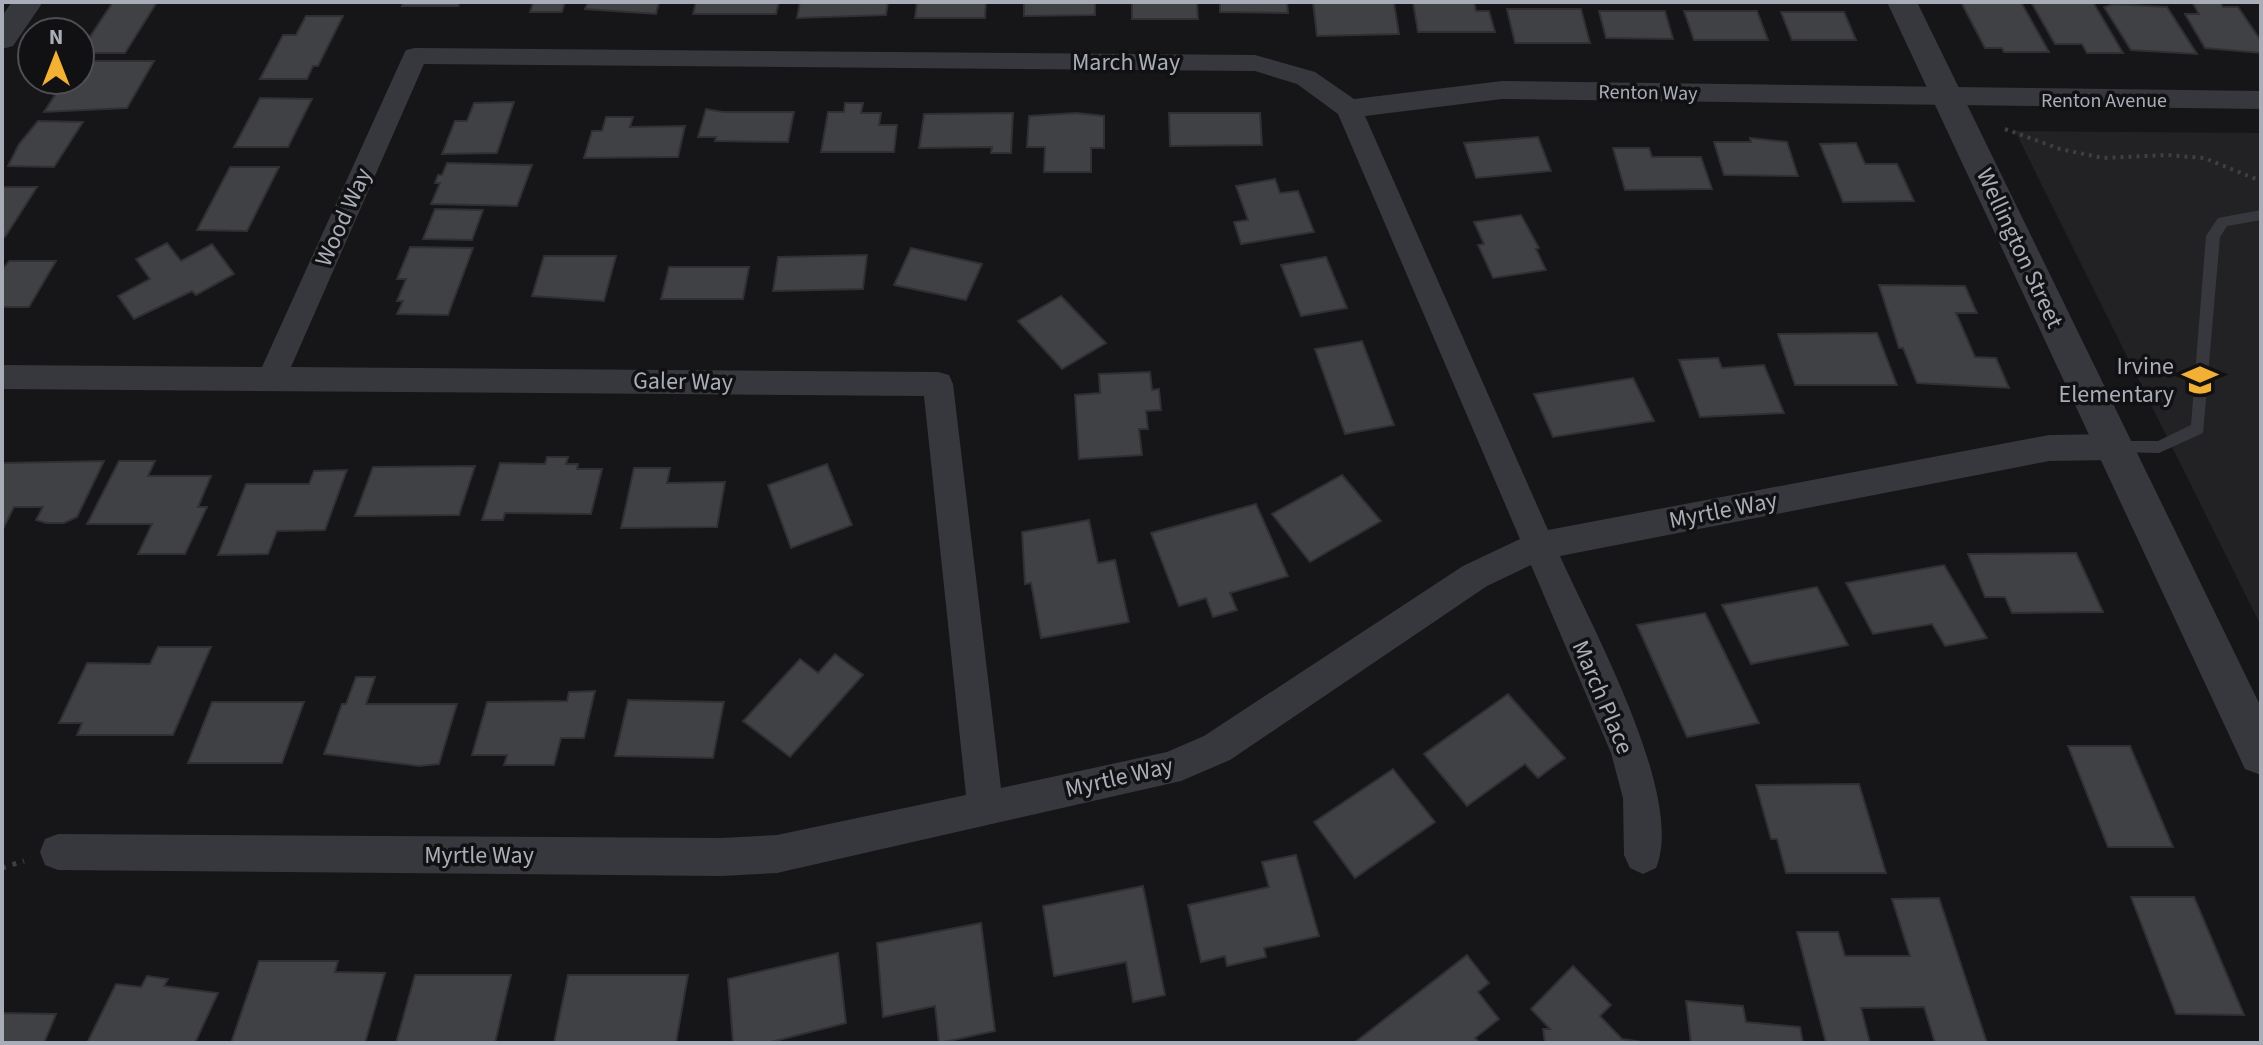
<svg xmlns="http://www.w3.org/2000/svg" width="2263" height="1045" font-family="'Source Sans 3',sans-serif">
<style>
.built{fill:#222225}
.building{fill:#404145;stroke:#303034;stroke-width:2}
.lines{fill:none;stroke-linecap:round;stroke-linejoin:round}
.path-far1{stroke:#3d3f44;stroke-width:4;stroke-dasharray:3 5;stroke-linecap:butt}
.path{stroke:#3d3f44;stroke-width:5;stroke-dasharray:4 7;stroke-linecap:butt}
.service{fill:#37383d;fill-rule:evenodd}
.minor{fill:#37383d;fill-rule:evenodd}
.tertiary{fill:#37383d;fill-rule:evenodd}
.labels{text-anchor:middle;stroke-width:7;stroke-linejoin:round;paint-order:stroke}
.far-street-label{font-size:20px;fill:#a8adb8;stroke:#111113}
.street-label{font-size:24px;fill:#a8adb8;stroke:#111113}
.poi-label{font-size:24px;fill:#a8adb8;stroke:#111113;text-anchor:end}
</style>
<rect width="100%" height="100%" fill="#161618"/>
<path class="built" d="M2015,131L2261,133V626Z"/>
<g class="building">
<path d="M113,2H157L125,53H80V45L84,38H89Z"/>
<path d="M403,2H460L458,6H402Z"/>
<path d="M565,2L562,12H530L533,3H485Z"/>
<path d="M588,2H659L656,14L585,9Z"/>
<path d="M696,2H779L776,14H693Z"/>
<path d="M800,2H888L886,15L797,18Z"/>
<path d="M917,2H986L985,18H915Z"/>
<path d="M1024,2H1095V15L1024,16Z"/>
<path d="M1132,2H1197L1198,19H1132Z"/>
<path d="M1220,2H1287L1288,13L1220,12Z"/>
<path d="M1313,2L1394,3L1399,34L1317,36Z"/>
<path d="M1413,2H1474L1476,11H1489L1495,32H1418Z"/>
<path d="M1961,2H2021L2049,52H2004L2002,48H1985Z"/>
<path d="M2031,2H2093L2123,53H2087L2082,44H2055Z"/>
<path d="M2192,2H2220L2223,7H2238L2261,41V53L2205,48L2185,14H2199Z"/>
<path d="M2114,4L2167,7L2197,54L2131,50L2104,7Z"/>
<path d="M1507,9H1581L1590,43H1515Z"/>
<path d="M1599,11H1665L1673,39L1606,38Z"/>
<path d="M1684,11H1757L1768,40H1694Z"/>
<path d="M1781,12H1844L1856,40H1792Z"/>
<path d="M306,16H343L318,66H313L307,79H260L283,35H296Z"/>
<path d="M80,61H154L127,108L44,112L65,80H80Z"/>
<path d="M260,98L312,99L288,147H234Z"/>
<path d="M514,102L497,153L442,154L455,121H467L474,103Z"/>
<path d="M845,103H863L861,113H881L879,125H897L894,152H821L828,112H844Z"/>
<path d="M706,109L723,112H794L788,142L715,141L716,137H698Z"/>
<path d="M1013,113L1011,153H991L992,147L919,148L924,114Z"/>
<path d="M1076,113L1104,116V148H1091V172H1044L1045,147H1027L1029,116Z"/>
<path d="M1169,113H1260L1262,145L1170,146Z"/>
<path d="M606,117H633L630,127L685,126L678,157L584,158L592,131H602Z"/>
<path d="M38,121L83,122L54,167L8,166L19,144Z"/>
<path d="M1538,137L1551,171L1476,178L1464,143Z"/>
<path d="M1750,138L1787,142L1798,176L1724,175L1714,142H1751Z"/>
<path d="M1856,143L1865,164H1897L1914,201L1843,202L1820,144Z"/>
<path d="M1613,148H1649L1652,157H1701L1712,189L1625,190Z"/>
<path d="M447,163L532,165L517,206L431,204L440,183H435L438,175H442Z"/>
<path d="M230,167H279L247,231L197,230Z"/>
<path d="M1275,179L1280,193L1298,191L1314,232L1241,244L1234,222L1248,220L1236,186Z"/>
<path d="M2,187H37L5,237H2Z"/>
<path d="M435,209L483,210L472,240L423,239Z"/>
<path d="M1521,215L1539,248L1536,249L1546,270L1493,278L1478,245L1484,244L1474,222Z"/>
<path d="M167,243L181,261L212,244L234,274L196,295L192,291L134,319L118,296L150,279L136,259Z"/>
<path d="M410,247L473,248L448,315L397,314L403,301H397L406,279H397Z"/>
<path d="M911,248L982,264L966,300L894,285Z"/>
<path d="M867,255L863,289L773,291L778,257Z"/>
<path d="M544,256H616L604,301L532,296Z"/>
<path d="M1326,257L1347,308L1301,316L1281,265Z"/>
<path d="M9,261H56L29,307H2V270Z"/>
<path d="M669,267H749L743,299H661Z"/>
<path d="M1879,285L1965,286L1977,313H1956L1975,357L1996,358L2009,388L1917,383L1903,348H1899Z"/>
<path d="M1061,296L1106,343L1062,369L1018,321Z"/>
<path d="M1877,333L1897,385H1795L1778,334Z"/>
<path d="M1362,341L1394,425L1345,434L1315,349Z"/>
<path d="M1718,358L1722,368L1764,365L1784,413L1700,417L1679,360Z"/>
<path d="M1150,372L1152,390L1159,389L1161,410L1146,411L1148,429H1139L1142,455L1079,459L1075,395L1100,393L1099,374Z"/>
<path d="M1633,378L1654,421L1553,437L1534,394Z"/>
<path d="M547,457H568L566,464H578L577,469H602L591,514L505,513L503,520H482L500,463L545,464Z"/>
<path d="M104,461L77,517L64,523H46L36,520L43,507H14L2,531V463Z"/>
<path d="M119,461H155L148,476H211L198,507H207L185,554H138L152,524H87Z"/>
<path d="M827,464L852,525L791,548L768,485Z"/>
<path d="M475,466L459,515L355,516L373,467Z"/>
<path d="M634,468H670L667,483L725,482L717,527L621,528Z"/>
<path d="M347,470L325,530L277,531L268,554L218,555L246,484H309L314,471Z"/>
<path d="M1342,475L1381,521L1310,562L1272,514Z"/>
<path d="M1256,504L1288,576L1230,593L1237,610L1213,617L1206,598L1179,606L1151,533Z"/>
<path d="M1089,520L1098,563L1115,560L1129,622L1041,638L1031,583L1025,584L1022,532Z"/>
<path d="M2076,553L2103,612L2012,613L2005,597H1985L1968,554Z"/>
<path d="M1944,565L1987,638L1945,646L1932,624L1873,634L1846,583Z"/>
<path d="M1817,587L1848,645L1751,664L1722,605Z"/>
<path d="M1705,613L1759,723L1687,737L1637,625Z"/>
<path d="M158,647H211L173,735H77L82,723H59L87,663L150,664Z"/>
<path d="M835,654L863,675L790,757L743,721L800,659L818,673Z"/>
<path d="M356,677H375L366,704H457L439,764L419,766L324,754L342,704H346Z"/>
<path d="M595,691L584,738H561L554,765H504L507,755H472L487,702L567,701L569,692Z"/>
<path d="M1508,694L1565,758L1538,778L1525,764L1467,806L1424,754Z"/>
<path d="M628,700L724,702L713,758L615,756Z"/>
<path d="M212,702H304L282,763H188Z"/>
<path d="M2068,746H2130L2173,847H2108Z"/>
<path d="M1393,769L1435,822L1355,878L1314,822Z"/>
<path d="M1859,784L1886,873H1786L1777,839H1771L1756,785Z"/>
<path d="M1296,855L1319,936L1264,948L1266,957L1227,966L1225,956L1201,962L1188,905L1269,887L1262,862Z"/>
<path d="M1143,886L1165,995L1133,1002L1126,962L1054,976L1043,906Z"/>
<path d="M2131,897H2194L2244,1015L2176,1014Z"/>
<path d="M1939,898L1987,1043H1935L1924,1007L1861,1008L1870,1043H1826L1797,932H1838L1845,956H1910L1892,899Z"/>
<path d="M981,923L995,1031L939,1043L935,1006L883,1017L877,943Z"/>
<path d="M838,953L846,1023L767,1043H733L728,979Z"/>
<path d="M1467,955L1489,983L1478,992L1499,1019L1475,1038L1480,1043H1354Z"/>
<path d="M259,961H338L335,972L385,973L365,1043H231Z"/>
<path d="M1573,966L1611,1005L1600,1016L1622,1039L1649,1043H1545L1543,1029H1550L1531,1009Z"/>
<path d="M415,975H511L495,1043H396Z"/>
<path d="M568,975H688L676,1043H554Z"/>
<path d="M147,976L168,979L164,986L218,993L195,1043H87L116,984L141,987Z"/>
<path d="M1686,1001L1743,1006L1746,1022L1800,1027L1803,1043H1691Z"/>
<path d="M2,1013L56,1014L44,1043H2Z"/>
</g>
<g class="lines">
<path class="path-far1" d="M2005,129L2060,149L2103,158L2167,155L2204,158L2261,181"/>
<path class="path" d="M2,868L24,861"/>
<path class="service" d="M2261,210V220L2227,226L2220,237L2203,433L2159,453L2110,452L2107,447L2110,442L2115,441H2158L2191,425L2206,236L2218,218Z"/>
<path class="minor" d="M415,48L1255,55L1315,72L1354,99L1502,81L2261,91V109L1502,99L1365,116L1548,530L2049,435L2115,434L2126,438L2130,447L2126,456L2115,460L2049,461L1560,556C1591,626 1686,797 1656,868L1643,874L1630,868L1624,855L1623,798L1611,753L1531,565L1487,586L1230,760L1181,781L777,873L721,876L58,870L45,865L40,852L45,839L58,834L721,838L777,835L966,795L924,396L2,389V365L262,367L403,56L406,50ZM424,64L1255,71L1297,84L1338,114L1520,539L1463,566L1204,736L1167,752L1001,788L953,384L949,375L938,372L291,367Z"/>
<g class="tertiary">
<path d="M12,2H43L13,46L2,49V16Z"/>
<path d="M1887,2H1917L2261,707V775L2245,769Z"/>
</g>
</g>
<defs>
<g id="school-bare" transform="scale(2.76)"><path d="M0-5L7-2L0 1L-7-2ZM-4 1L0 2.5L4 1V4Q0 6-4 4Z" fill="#f2b134" stroke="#111113" stroke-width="2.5" paint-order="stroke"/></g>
</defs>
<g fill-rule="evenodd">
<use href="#school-bare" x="2200" y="380"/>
</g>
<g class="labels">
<g class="far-street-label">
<text transform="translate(1648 92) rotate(1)" y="7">Renton Way</text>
<text x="2104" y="107">Renton Avenue</text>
</g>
<g class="street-label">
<text x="1126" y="70">March Way</text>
<text transform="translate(343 217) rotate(-66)" y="8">Wood Way</text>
<text transform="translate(2020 248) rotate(65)" y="8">Wellington Street</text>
<text transform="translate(683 381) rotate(1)" y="8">Galer Way</text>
<text transform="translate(1723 510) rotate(-11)" y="8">Myrtle Way</text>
<text transform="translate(1603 697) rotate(67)" y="8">March Place</text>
<text transform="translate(1119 777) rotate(-13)" y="8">Myrtle Way</text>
<text x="479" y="863">Myrtle Way</text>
</g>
<g class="poi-label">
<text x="2174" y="374">Irvine<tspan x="2174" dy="28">Elementary</tspan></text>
</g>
</g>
<rect width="2263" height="1045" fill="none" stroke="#a8adb8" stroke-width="8"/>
<g transform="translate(56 56)"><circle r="38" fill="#111113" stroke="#4d4f55" stroke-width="2"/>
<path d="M0-6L14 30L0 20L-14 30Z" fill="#f2b134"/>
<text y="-12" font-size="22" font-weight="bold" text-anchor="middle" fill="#a8adb8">N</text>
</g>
</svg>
